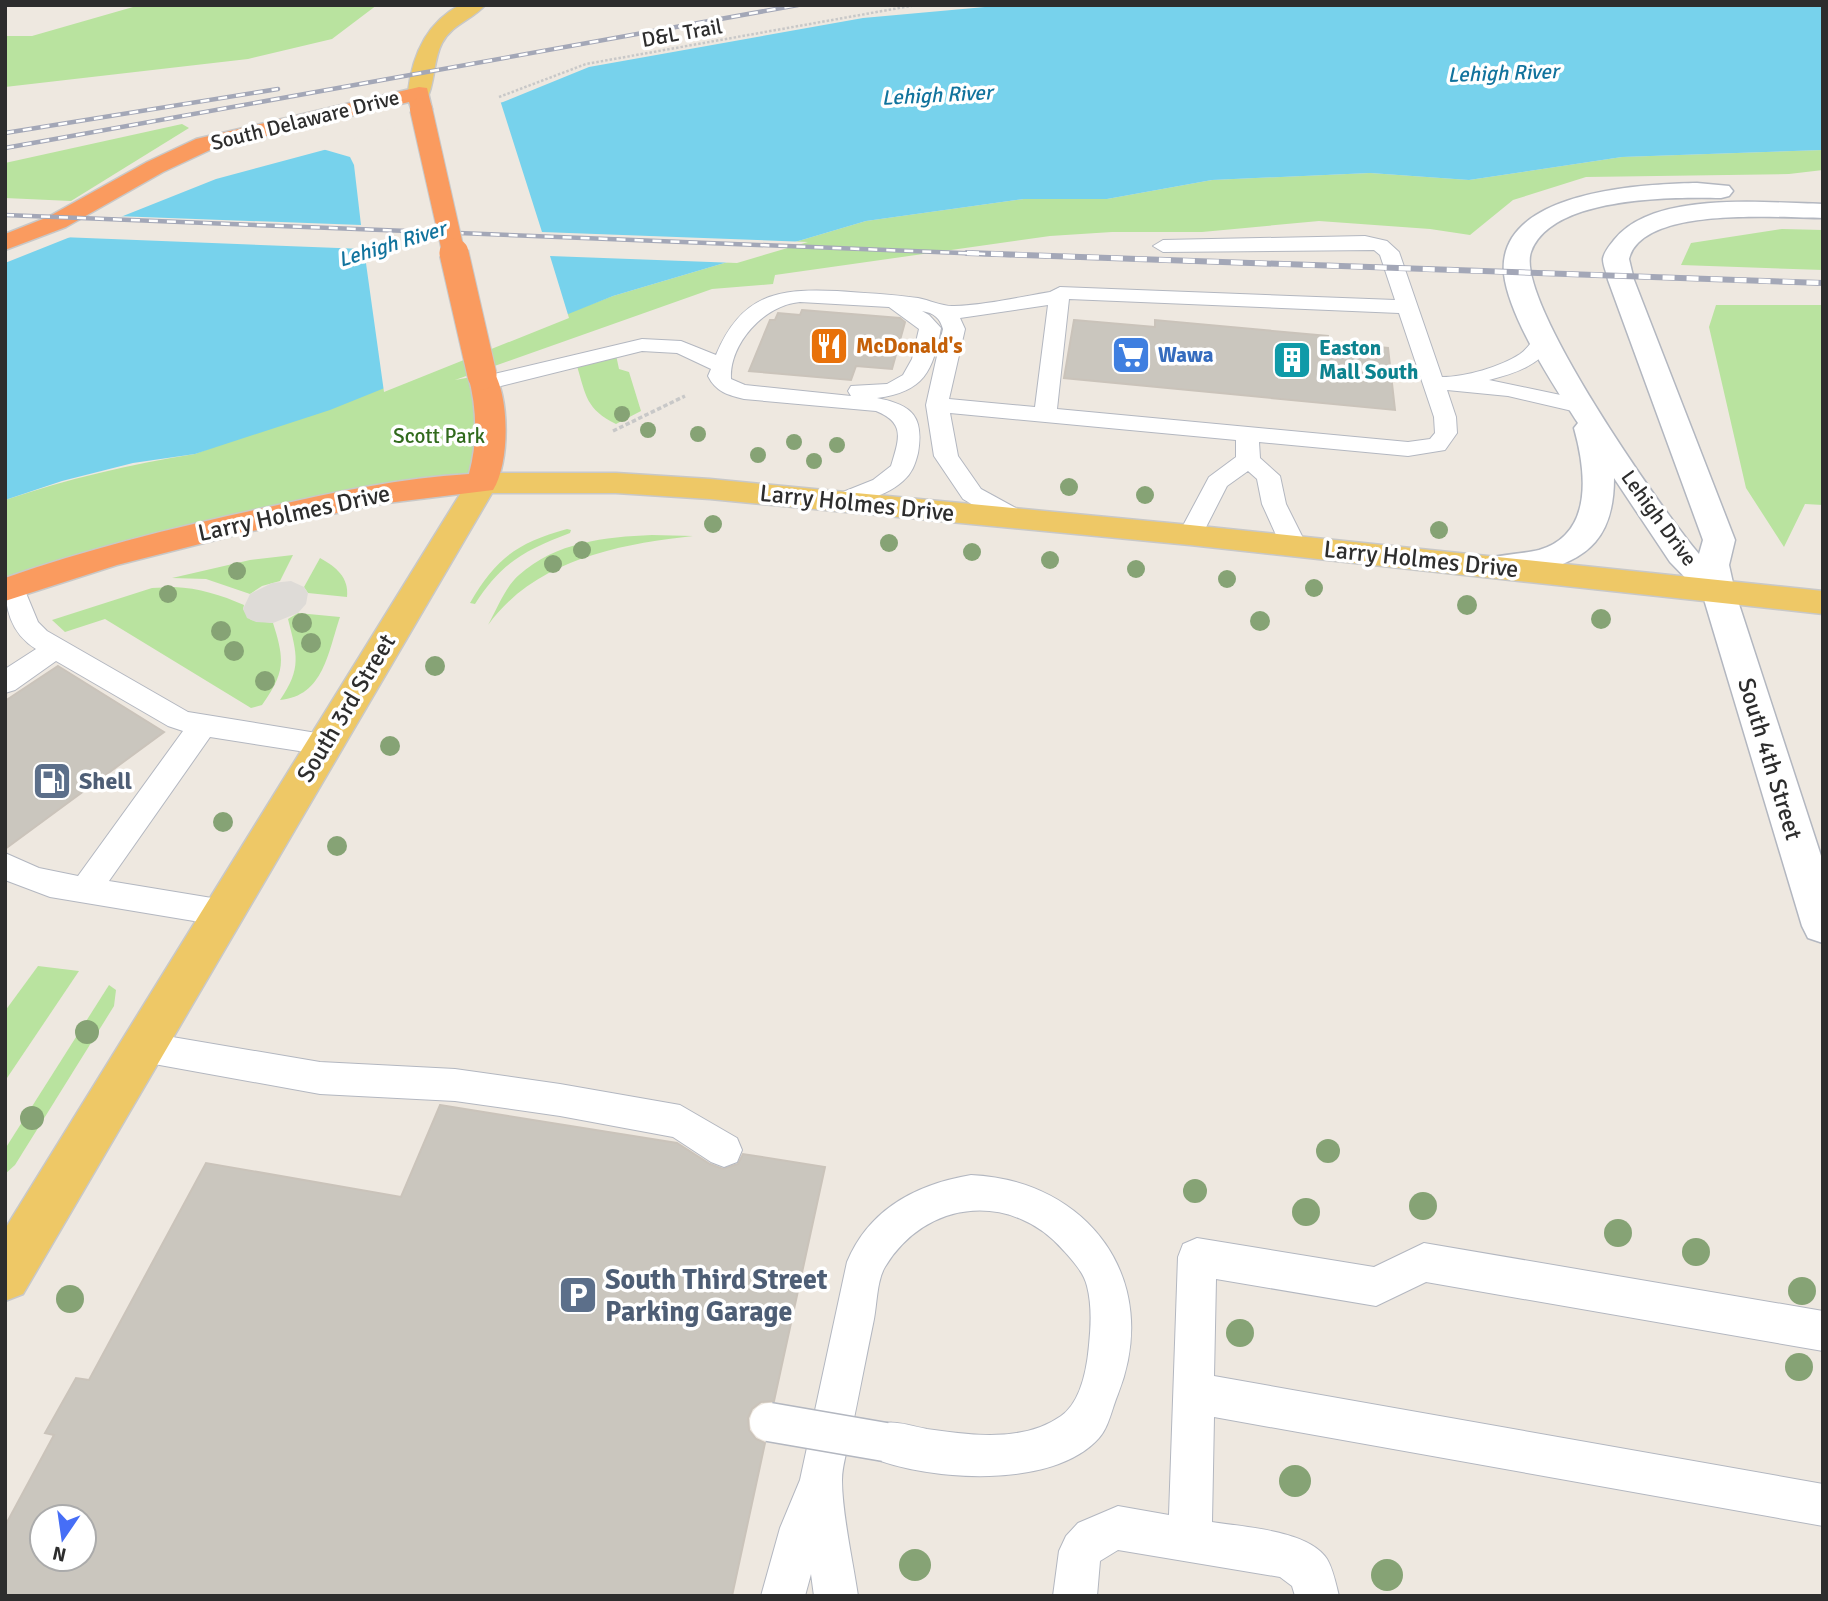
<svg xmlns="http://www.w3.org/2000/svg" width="1828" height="1601" font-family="Signika,sans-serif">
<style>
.green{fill:#b9e39f}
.plaza{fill:#dedbd7}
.water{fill:#77d2ec}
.pier{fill:#eee8e0}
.building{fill:#cac6be;stroke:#cac3ba;stroke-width:2;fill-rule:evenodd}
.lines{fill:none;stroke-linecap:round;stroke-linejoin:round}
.lane-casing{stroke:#b3b7c0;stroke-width:2}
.secondary-casing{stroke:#b3b7c0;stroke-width:3}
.primary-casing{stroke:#c8c8c8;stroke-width:3}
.highway-casing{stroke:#c8c8c8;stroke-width:3}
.path-far1{stroke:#c8c8c8;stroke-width:2.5;stroke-dasharray:2.5 2;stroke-linecap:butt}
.path{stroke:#c8c8c8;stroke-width:3.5;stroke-dasharray:4.5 2.5;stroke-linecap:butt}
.lane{fill:#fff;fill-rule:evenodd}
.secondary{fill:#fff;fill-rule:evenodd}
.primary{fill:#eec866;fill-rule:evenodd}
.highway{fill:#fa9b5f;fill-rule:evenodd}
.rail-far1-casing{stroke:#a3a7b7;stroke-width:4.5}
.rail-casing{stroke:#a3a7b7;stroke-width:6}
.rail-far1{stroke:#fff;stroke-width:2.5;stroke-dasharray:9;stroke-linecap:butt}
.rail{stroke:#fff;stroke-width:4.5;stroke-dasharray:12;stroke-linecap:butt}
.lane-bridge-casing{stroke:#b3b7c0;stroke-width:41;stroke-linecap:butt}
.highway-bridge-far1-casing{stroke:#c8c8c8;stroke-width:24;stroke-linecap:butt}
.highway-bridge-casing{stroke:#c8c8c8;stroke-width:31;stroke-linecap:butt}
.lane-bridge{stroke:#fff;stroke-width:38}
.highway-bridge-far1{stroke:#fa9b5f;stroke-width:22}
.highway-bridge{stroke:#fa9b5f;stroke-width:29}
.tree{fill:#86a375}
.labels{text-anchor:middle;stroke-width:7;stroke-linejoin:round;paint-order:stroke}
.far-street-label{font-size:21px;fill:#2d2d2d;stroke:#fff}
.far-water-label{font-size:21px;font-style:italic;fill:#11739d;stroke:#fff}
.far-food-label{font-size:21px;font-weight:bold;fill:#c56008;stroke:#fff;text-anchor:start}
.far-culture-label{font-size:21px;font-weight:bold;fill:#0d838f;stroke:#fff;text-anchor:start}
.far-shop-label{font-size:21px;font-weight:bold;fill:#366cbe;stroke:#fff;text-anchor:start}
.far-park-label{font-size:21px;fill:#316a1d;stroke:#fff}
.street-label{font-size:24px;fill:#2d2d2d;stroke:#fff}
.service-label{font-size:24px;font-weight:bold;fill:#4e5e75;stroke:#fff;text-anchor:start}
.near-service-label{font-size:28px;font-weight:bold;fill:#4e5e75;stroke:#fff;text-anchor:start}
</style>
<rect width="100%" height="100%" fill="#eee8e0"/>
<g class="green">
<path d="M140,5H377L332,39L248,59L5,87V36H32Z"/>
<path d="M182,124L189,128L71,201L5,198V163Z"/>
<path d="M1823,150V170L1789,174L1586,177L1513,200L1470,235L1430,229L1319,221L1202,232H1112L1050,236L775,275L773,284L712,289L455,380L482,375L486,468L440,485L5,590V500C68,479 130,464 195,454L613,296L866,221L1024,199H1107L1212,180L1370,173L1469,180L1622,157Z"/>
<path d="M1782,229L1823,230V270L1681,265L1691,243Z"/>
<path d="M1716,305H1823V505L1805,504L1784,547L1746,488L1709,327Z"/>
<path d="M616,355L619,369L629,372L641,411L616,424C586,409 586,396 577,366Z"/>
<path d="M567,529L571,530L570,533C525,550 501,563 475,604L470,603C496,558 517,543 567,529Z"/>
<path d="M652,535L693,536C619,544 535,560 488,625C497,609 505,587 519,575C556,542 605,537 652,535Z"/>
<path d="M293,555L280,581L262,586L250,594L206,579L172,578L250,560Z"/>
<path d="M320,558C336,567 349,577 347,597L308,593L304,587Z"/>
<path d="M174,587C199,588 221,595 244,605L243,609L251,620L273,623C285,661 285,672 262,705L251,708L105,619L65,632L52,620L152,588Z"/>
<path d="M298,613L340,617C328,652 324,696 280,700C302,668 297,655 288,619Z"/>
<path d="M38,966L79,971L5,1081V1011Z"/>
<path d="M109,985L116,990L114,1006L15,1165L5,1174V1149Z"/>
</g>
<path class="plaza" d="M291,581L304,587L308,593L306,604L298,613L273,623L256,622L247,618L243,609L250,594L272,583Z"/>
<path class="water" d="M1007,5H1823V150L1622,157L1469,180L1370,173L1212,180L1107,199H1024L866,221L613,296L330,410L195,454L133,463L62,481L5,500V263L216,179L503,102L589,67L863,18Z"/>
<path class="pier" d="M500,100L542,232L808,242L737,263L550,256L569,318L384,392L364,249L61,237L115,216L361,225L354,165L350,157L319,148Z"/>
<g class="building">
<path d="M802,310L900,318L905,322L892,369L856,366L851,380L749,371L770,320H775L778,313L800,315Z"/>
<path d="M1074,320L1155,327V320L1328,336L1329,342L1388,348L1395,410L1064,378Z"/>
<path d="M58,666L164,732L5,849V701Z"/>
<path d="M440,1105L677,1143L710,1164L723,1169L738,1164L743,1154L825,1167L774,1401L761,1402L752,1409L748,1418L749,1430L756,1439L765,1443L732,1596H5V1526L54,1435L45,1433L76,1378L89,1380L206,1163L401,1197ZM42,1517H84V1559H42Z"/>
</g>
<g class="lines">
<g class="lane-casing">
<g id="lane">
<path d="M1365,236L1387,241L1399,252L1442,377C1465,377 1500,367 1520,354C1527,349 1530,343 1536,338C1540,335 1546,336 1552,337L1555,342C1538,366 1516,373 1489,380L1589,401L1592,406L1589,411L1581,413L1508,396L1447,390L1456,417L1457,433L1445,450L1408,456L1259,442L1260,458L1280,476L1286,504L1307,546L1303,552L1294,554L1285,552L1281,546L1262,504L1257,479L1248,471L1227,486L1199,541L1190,543L1181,541L1178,535L1209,477L1236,457V440L950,413L958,456L981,489L1025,513L1028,519L1025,525L1016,527L1007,525L963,499L934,456L926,405L943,329C940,318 934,313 922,311L929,315L941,328C933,371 924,392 877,398C913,405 924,417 918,453C915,465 912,473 903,481C892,491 878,496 865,501C854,505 845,509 833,506L830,501L833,496L873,480L891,466C899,439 906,423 876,411L744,399C728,395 716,392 708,376L711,369L677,353L642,351L485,390L477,388L474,383L477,378L642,339L681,341L716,355C741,295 777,288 837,291C864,293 891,294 918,298C929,300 944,307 954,306C986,305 1019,297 1050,292L1060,287L1395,300L1380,255L1374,250L1163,252L1153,246L1163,240ZM1069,299L1399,313L1434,417L1435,433L1430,439L1408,442L1057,409ZM800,302L889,307L919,329L912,359L903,375L887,384L851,386L848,391L851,396L745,385L731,379C729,344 764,305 800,302ZM1048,305L1035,407L949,399L965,329L960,318Z"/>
<path d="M12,578L21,581L38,622L47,631L188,712L335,736L339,744L335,752L325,755L210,737L109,881L224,900L235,904L240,913L235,922L224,926L50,897L5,880V853L39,868L78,876L183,731L168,726L56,661L15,690L5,693V669L36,649C10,633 5,608 5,580Z"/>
<path d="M143,1032L320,1062L455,1069L560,1084L680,1105L737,1138L742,1150L737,1162L724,1167L711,1162L673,1137L560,1116L455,1101L320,1094L143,1062L131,1058L126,1047L131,1036Z"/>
<path d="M971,1175C1088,1180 1163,1280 1118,1394C1112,1408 1109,1427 1099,1438C1053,1490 928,1481 870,1457L864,1442L870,1427C892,1418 905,1425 927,1429C969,1435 1023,1443 1061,1416C1081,1402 1087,1368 1089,1345C1091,1326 1092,1305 1087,1286C1084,1273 1073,1261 1064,1251C1012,1191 926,1199 885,1267C877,1280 877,1303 874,1319C866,1357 859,1395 851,1433C848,1448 842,1465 842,1480C842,1514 853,1561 858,1596H814L811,1574L805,1596H761L780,1528L800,1480L847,1262C869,1209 917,1184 971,1175Z"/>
<path d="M1197,1238L1374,1267L1424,1243L1823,1311V1351L1426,1282L1376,1306L1216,1279L1214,1376L1823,1484V1526L1214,1417L1212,1522C1242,1527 1309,1530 1327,1559C1333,1569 1336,1584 1339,1596H1295L1292,1586L1280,1577L1118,1550L1100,1561L1097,1596H1053L1059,1551L1066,1536L1078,1523L1118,1506L1169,1515L1178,1257L1183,1244Z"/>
</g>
</g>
<g class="secondary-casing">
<path id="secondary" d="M1697,183L1729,186L1733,191L1729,196L1721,198C1673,197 1551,196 1531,252C1514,300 1663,512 1699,554L1703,540L1608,280C1607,273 1603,266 1603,259C1604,252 1610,245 1614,240C1653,190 1766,203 1823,204V218C1780,218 1642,205 1629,259L1634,280L1735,540L1729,565L1735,592L1823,862V943L1808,938L1802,926L1703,596L1670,562L1614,478C1614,535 1590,561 1534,572C1518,576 1502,579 1485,575L1481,567L1485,559C1503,554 1522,554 1539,550C1594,534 1586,471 1574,428L1578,423C1554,386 1509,318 1504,274C1496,191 1642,184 1697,183Z"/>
</g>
<g class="primary-casing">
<g id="primary">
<path d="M460,5H485C472,20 452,24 442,43C433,60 435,84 427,98H411L408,93C412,56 426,23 460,5Z"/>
<path d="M482,473H616L710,479L1190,525L1823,591V614L1190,545L710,499L616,493H492L23,1294L5,1301V1229L467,483L471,476Z"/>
</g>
</g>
<g class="highway-casing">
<g id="highway">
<path d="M419,87L427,88L432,109L429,114H413L409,102L212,149L163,172L66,227L5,250V234L48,217L147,162L196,139Z"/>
<path d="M482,367L492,369C510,395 510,463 493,490L379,504L243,533L117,565L5,601V578C91,548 180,526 269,507C335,492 401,478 469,474C478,441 477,408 468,375L472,369Z"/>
</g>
</g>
<path class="path-far1" d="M499,97L586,64L916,5"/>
<path class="path" d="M613,431L685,396"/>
<use href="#lane" class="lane"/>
<use href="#secondary" class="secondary"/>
<use href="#primary" class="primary"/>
<use href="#highway" class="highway"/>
<g class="rail-far1-casing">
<g id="rail-far1">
<path d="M5,133L278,89"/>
<path d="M5,148L798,5"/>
<path d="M5,215L1011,255"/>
</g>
</g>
<g class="rail-casing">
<path id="rail" d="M967,253L1823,283"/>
</g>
<use href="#rail-far1" class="rail-far1"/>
<use href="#rail" class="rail"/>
<g class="lane-bridge-casing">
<path id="lane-bridge" d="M769,1422L885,1442"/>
</g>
<g class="highway-bridge-far1-casing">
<path id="highway-bridge-far1" d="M421,109L454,255"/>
</g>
<g class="highway-bridge-casing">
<path id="highway-bridge" d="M454,253L482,375"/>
</g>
<use href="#lane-bridge" class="lane-bridge"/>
<use href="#highway-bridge-far1" class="highway-bridge-far1"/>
<use href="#highway-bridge" class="highway-bridge"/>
</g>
<g class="tree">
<circle cx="622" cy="414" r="8"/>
<circle cx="648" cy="430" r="8"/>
<circle cx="698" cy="434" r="8"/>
<circle cx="794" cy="442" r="8"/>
<circle cx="837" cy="445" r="8"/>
<circle cx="758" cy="455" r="8"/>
<circle cx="814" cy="461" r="8"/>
<circle cx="1069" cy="487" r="9"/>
<circle cx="1145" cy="495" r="9"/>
<circle cx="713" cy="524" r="9"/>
<circle cx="1439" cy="530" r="9"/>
<circle cx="889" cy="543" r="9"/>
<circle cx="582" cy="550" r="9"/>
<circle cx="972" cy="552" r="9"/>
<circle cx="1050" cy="560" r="9"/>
<circle cx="553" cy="564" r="9"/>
<circle cx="1136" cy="569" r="9"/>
<circle cx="237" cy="571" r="9"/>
<circle cx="1227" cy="579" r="9"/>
<circle cx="1314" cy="588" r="9"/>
<circle cx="168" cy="594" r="9"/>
<circle cx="1467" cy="605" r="10"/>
<circle cx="1601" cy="619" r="10"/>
<circle cx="1260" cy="621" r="10"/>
<circle cx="302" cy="623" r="10"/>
<circle cx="221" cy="631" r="10"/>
<circle cx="311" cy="643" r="10"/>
<circle cx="234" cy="651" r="10"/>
<circle cx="435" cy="666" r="10"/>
<circle cx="265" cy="681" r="10"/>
<circle cx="390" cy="746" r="10"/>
<circle cx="223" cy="822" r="10"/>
<circle cx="337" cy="846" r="10"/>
<circle cx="87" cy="1032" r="12"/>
<circle cx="32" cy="1118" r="12"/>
<circle cx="1328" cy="1151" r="12"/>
<circle cx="1195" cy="1191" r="12"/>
<circle cx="1423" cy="1206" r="14"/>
<circle cx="1306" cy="1212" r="14"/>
<circle cx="1618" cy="1233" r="14"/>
<circle cx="1696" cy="1252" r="14"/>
<circle cx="1802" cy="1291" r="14"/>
<circle cx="70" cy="1299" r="14"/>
<circle cx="1240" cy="1333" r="14"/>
<circle cx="1799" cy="1367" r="14"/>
<circle cx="1295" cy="1481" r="16"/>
<circle cx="915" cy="1565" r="16"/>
<circle cx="1387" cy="1575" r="16"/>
</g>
<defs>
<g id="restaurant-square" transform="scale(2.0125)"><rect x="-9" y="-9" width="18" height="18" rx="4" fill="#e8710a" stroke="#fff"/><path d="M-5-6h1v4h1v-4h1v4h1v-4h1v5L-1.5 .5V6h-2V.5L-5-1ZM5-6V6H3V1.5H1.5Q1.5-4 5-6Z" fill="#fff"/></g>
<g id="supermarket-square" transform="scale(2.0125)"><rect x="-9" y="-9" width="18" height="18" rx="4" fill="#3f7fe0" stroke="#fff"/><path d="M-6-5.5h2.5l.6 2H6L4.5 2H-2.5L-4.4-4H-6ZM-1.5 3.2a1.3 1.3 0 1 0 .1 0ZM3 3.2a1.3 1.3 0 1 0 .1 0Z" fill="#fff"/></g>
<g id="building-square" transform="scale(2.0125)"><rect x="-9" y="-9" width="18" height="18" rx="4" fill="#0f9aa8" stroke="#fff"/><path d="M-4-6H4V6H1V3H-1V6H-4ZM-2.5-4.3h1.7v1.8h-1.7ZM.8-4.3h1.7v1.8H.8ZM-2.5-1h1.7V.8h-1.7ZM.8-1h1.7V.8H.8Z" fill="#fff"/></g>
<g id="fuel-square" transform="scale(2.0125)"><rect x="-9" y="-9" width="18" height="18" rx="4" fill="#5c6f8a" stroke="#fff"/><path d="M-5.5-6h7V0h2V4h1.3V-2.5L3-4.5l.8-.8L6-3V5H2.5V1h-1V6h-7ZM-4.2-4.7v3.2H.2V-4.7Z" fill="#fff"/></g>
<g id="parking-square" transform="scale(2.0125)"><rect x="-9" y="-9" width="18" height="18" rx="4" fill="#5c6f8a" stroke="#fff"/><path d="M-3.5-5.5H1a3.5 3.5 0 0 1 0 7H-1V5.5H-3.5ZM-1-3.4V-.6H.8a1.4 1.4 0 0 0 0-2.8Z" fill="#fff"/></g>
</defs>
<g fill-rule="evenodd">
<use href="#restaurant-square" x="829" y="346"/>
<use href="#supermarket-square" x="1131" y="355"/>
<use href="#building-square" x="1292" y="360"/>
<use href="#fuel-square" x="52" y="781"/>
<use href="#parking-square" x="578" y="1295"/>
</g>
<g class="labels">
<g class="far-street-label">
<text transform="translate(682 33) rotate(-10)" y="7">D&amp;L Trail</text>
<text transform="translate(305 120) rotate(-14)" y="7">South Delaware Drive</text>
<text transform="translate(1659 518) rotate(54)" y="7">Lehigh Drive</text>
</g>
<g class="far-water-label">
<text transform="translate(1503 73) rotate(-2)" y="7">Lehigh River</text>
<text transform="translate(937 95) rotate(-3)" y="7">Lehigh River</text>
<text transform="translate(392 244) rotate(-17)" y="7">Lehigh River</text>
</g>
<g class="far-food-label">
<text x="856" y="353">McDonald's</text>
</g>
<g class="far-culture-label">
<text x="1319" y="355">Easton<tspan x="1319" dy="24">Mall South</tspan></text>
</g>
<g class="far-shop-label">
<text x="1158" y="362">Wawa</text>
</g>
<g class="far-park-label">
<text x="439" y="443">Scott Park</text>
</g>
<g class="street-label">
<text transform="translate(857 503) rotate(6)" y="8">Larry Holmes Drive</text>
<text transform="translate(294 513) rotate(-12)" y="8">Larry Holmes Drive</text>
<text transform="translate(1421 559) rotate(6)" y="8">Larry Holmes Drive</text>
<text transform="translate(346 708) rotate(-59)" y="8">South 3rd Street</text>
<text transform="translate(1770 759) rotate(73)" y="8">South 4th Street</text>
</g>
<g class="service-label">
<text x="79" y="789">Shell</text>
</g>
<g class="near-service-label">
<text x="605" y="1289">South Third Street<tspan x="605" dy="32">Parking Garage</tspan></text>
</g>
</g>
<rect width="1828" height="1601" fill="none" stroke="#2d2d2d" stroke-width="14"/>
<g transform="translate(63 1538) rotate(193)"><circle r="33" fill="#ffffff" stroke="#ababab" stroke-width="2"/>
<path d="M0-5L12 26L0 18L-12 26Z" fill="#466ef6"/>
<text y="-10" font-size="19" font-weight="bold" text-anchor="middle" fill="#2d2d2d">N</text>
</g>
</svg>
